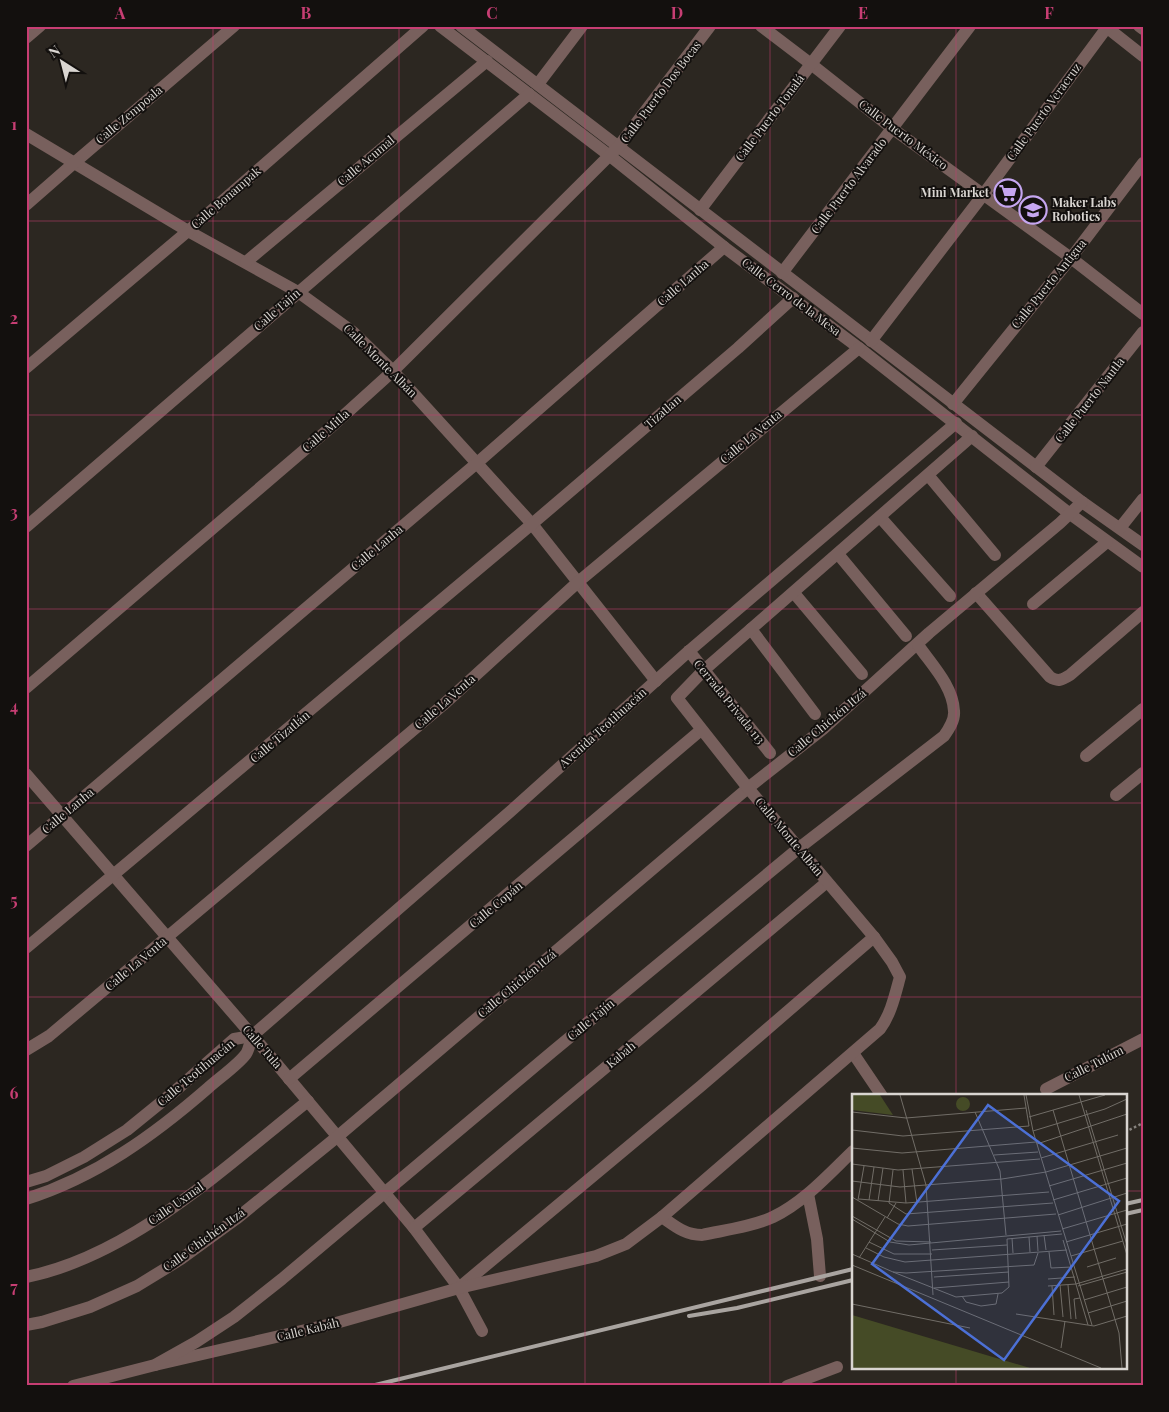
<svg xmlns="http://www.w3.org/2000/svg" width="1169" height="1412" font-family="'Playfair Display',serif">
<style>
.lines{fill:none;stroke-linecap:round;stroke-linejoin:round}
.path{stroke:#86827d;stroke-width:2.5;stroke-dasharray:2.5 2.5;stroke-linecap:butt}
.minor{stroke:#78605d;stroke-width:12}
.rail{stroke:#a9a4a0;stroke-width:4}
.grid{fill:none;stroke:#c73e73;stroke-width:1;stroke-opacity:0.55}
.labels{text-anchor:middle;stroke-width:4;stroke-linejoin:round;paint-order:stroke}
.street-label{font-size:12px;fill:#d9d5d1;stroke:#13100e}
.poi-label{font-size:12px;font-weight:bold;fill:#d9d5d1;stroke:#13100e;text-anchor:end}
.inset-road{fill:none;stroke:#716d67;stroke-width:1}
.view{fill:#4c70d6;fill-opacity:0.15;stroke:#4c70d6;stroke-width:2.5}
.inset-edge{fill:none;stroke:#d9d5d1;stroke-width:2.5}
.neatline{fill:none;stroke:#c73e73;stroke-width:2}
.grid-label{font-size:16px;text-anchor:middle;font-weight:bold;fill:#c73e73}
</style>
<rect width="100%" height="100%" fill="#2c2721"/>
<g class="lines">
<path class="path" d="M1125,1132L1143,1123"/>
<g class="minor">
<path d="M440,26L610,156L724,247L859,348L1070,514L1143,567"/>
<path d="M461,26L1082,502L1143,545"/>
<path d="M761,26L811,64L893,129L1071,258L1143,314"/>
<path d="M1105,26L1143,56"/>
<path d="M1139,26L1143,29"/>
<path d="M26,38L40,26"/>
<path d="M538,84L582,26"/>
<path d="M26,134L188,231L298,292L353,332L393,371L532,524L656,681"/>
<path d="M26,205L74,163L234,26"/>
<path d="M700,210L840,26"/>
<path d="M246,262L487,61"/>
<path d="M782,273L970,26"/>
<path d="M871,341L983,195L1108,26"/>
<path d="M26,368L188,231L423,26"/>
<path d="M953,404L1071,258L1143,163"/>
<path d="M1036,467L1143,332"/>
<path d="M928,475L995,555"/>
<path d="M880,517L950,596"/>
<path d="M26,527L529,94"/>
<path d="M1120,528L1143,499"/>
<path d="M838,554L906,636"/>
<path d="M794,593L862,674"/>
<path d="M976,593L1050,677C1058,682 1062,680 1070,675L1143,612"/>
<path d="M1033,604L1107,542"/>
<path d="M751,629L815,714"/>
<path d="M689,651L770,753"/>
<path d="M26,688L330,428L393,371L619,146L710,26"/>
<path d="M1086,756L1143,709"/>
<path d="M26,774L270,1056L414,1228L459,1288L482,1331"/>
<path d="M1116,795L1143,773"/>
<path d="M26,846L477,463L724,247"/>
<path d="M26,948L532,524L738,348L793,298"/>
<path d="M252,1036L512,810L689,651L956,423"/>
<path d="M26,1050L49,1036L166,938L443,705L578,582L859,348"/>
<path d="M853,1053L882,1096"/>
<path d="M289,1079L701,730"/>
<path d="M1046,1089L1143,1039"/>
<path d="M26,1182L46,1176L84,1157L127,1130L175,1091L234,1039L252,1036"/>
<path d="M808,1194L817,1239L820,1276"/>
<path d="M26,1199C96,1177 154,1135 208,1088C219,1078 238,1065 246,1054C249,1050 250,1042 252,1036"/>
<path d="M662,1217C675,1226 685,1235 702,1235C725,1230 751,1227 773,1217C804,1202 828,1175 853,1151"/>
<path d="M414,1228L827,882"/>
<path d="M26,1277C132,1256 226,1166 308,1101"/>
<path d="M461,1286L701,1086L874,937"/>
<path d="M26,1325L42,1322L90,1307L137,1286L181,1259L236,1219L337,1137L748,788L823,729L929,633L1060,523L1082,502"/>
<path d="M155,1365L336,1323L459,1288L596,1256L626,1244L662,1217L880,1029C891,1014 895,995 900,977L892,962L874,937L748,788L677,698L704,670L972,436"/>
<path d="M73,1386L155,1365L196,1342L234,1317L282,1279L552,1052L799,848L944,736C949,729 955,720 954,711C953,686 931,664 918,645"/>
<path d="M787,1386L837,1367"/>
</g>
<g class="rail">
<path d="M1125,1204L1143,1200"/>
<path d="M1125,1214L1143,1210"/>
<path d="M689,1316L737,1308L853,1280"/>
<path d="M371,1386L853,1269"/>
</g>
</g>
<path class="grid" d="M213,26V1386M399,26V1386M585,26V1386M770,26V1386M956,26V1096M26,221H1143M26,415H1143M26,609H1143M26,803H1143M26,997H1143M26,1191H853M1125,1191H1143M956,1368V1386"/>
<defs>
<g id="supermarket-ring" transform="scale(1.4375)"><circle r="9.5" fill="#13100e" stroke="#c5a6f0" stroke-width="1.5"/><path d="M-6-5.5h2.5l.6 2H6L4.5 2H-2.5L-4.4-4H-6ZM-1.5 3.2a1.3 1.3 0 1 0 .1 0ZM3 3.2a1.3 1.3 0 1 0 .1 0Z" fill="#c5a6f0"/></g>
<g id="school-ring" transform="scale(1.4375)"><circle r="9.5" fill="#13100e" stroke="#c5a6f0" stroke-width="1.5"/><path d="M0-5L7-2L0 1L-7-2ZM-4 1L0 2.5L4 1V4Q0 6-4 4Z" fill="#c5a6f0"/></g>
</defs>
<g fill-rule="evenodd">
<use href="#supermarket-ring" x="1008" y="193"/>
<use href="#school-ring" x="1033" y="210"/>
</g>
<g class="labels">
<g class="street-label">
<text transform="translate(661 92) rotate(-53)" y="4">Calle Puerto Dos Bocas</text>
<text transform="translate(1044 112) rotate(-54)" y="4">Calle Puerto Veracruz</text>
<text transform="translate(129 115) rotate(-40)" y="4">Calle Zempoala</text>
<text transform="translate(770 118) rotate(-53)" y="4">Calle Puerto Tonalá</text>
<text transform="translate(903 135) rotate(37)" y="4">Calle Puerto México</text>
<text transform="translate(366 161) rotate(-40)" y="4">Calle Acumal</text>
<text transform="translate(849 186) rotate(-53)" y="4">Calle Puerto Alvarado</text>
<text transform="translate(226 198) rotate(-41)" y="4">Calle Bonampak</text>
<text transform="translate(683 283) rotate(-41)" y="4">Calle Lanha</text>
<text transform="translate(1049 284) rotate(-51)" y="4">Calle Puerto Antigua</text>
<text transform="translate(791 297) rotate(37)" y="4">Calle Cerro de la Mesa</text>
<text transform="translate(277 310) rotate(-41)" y="4">Calle Tajín</text>
<text transform="translate(380 361) rotate(45)" y="4">Calle Monte Albán</text>
<text transform="translate(1090 400) rotate(-52)" y="4">Calle Puerto Nautla</text>
<text transform="translate(663 412) rotate(-41)" y="4">Tizatlan</text>
<text transform="translate(326 431) rotate(-41)" y="4">Calle Mitla</text>
<text transform="translate(751 437) rotate(-40)" y="4">Calle La Venta</text>
<text transform="translate(377 548) rotate(-40)" y="4">Calle Lanha</text>
<text transform="translate(445 702) rotate(-41)" y="4">Calle La Venta</text>
<text transform="translate(729 702) rotate(51)" y="4">Cerrada Privada 113</text>
<text transform="translate(827 723) rotate(-40)" y="4">Calle Chichén Itzá</text>
<text transform="translate(603 728) rotate(-42)" y="4">Avenida Teotihuacán</text>
<text transform="translate(280 737) rotate(-40)" y="4">Calle Tizatlán</text>
<text transform="translate(68 811) rotate(-40)" y="4">Calle Lanha</text>
<text transform="translate(789 837) rotate(50)" y="4">Calle Monte Albán</text>
<text transform="translate(496 905) rotate(-40)" y="4">Calle Copán</text>
<text transform="translate(136 964) rotate(-40)" y="4">Calle La Venta</text>
<text transform="translate(517 984) rotate(-40)" y="4">Calle Chichén Itzá</text>
<text transform="translate(591 1020) rotate(-40)" y="4">Calle Tajín</text>
<text transform="translate(262 1047) rotate(49)" y="4">Calle Tula</text>
<text transform="translate(621 1055) rotate(-40)" y="4">Kabah</text>
<text transform="translate(1094 1064) rotate(-27)" y="4">Calle Tulúm</text>
<text transform="translate(196 1073) rotate(-40)" y="4">Calle Teotihuacán</text>
<text transform="translate(176 1204) rotate(-35)" y="4">Calle Uxmal</text>
<text transform="translate(204 1240) rotate(-36)" y="4">Calle Chichén Itzá</text>
<text transform="translate(308 1330) rotate(-14)" y="4">Calle Kabáh</text>
</g>
<g class="poi-label">
<text x="989" y="197">Mini Market</text>
<text x="1052" y="207" text-anchor="start">Maker Labs<tspan x="1052" dy="14">Robotics</tspan></text>
</g>
</g>
<g transform="translate(852 1094)">
<rect width="275" height="275" fill="#2c2721"/>
<path d="M0,1H28L41,21L0,16ZM104 10a7 7 0 1 1 14 0a7 7 0 1 1-14 0ZM0,221L178,274H0Z" fill="#454b26"/>
<path class="inset-road" d="M48,1L74,91L81,201M172,1L177,32M174,1L181,37L240,231M227,1L275,161M201,16L267,239L270,274M234,16L275,151M0,18L54,24L174,14M123,18L148,77L154,141M177,23L253,1M0,36L51,42L177,32M181,37L253,15L275,5M185,50L275,20M0,54L50,59L184,48M142,61L186,58M189,64L266,41M0,70L46,76L188,65M60,75L65,109M41,76L37,109L54,120L201,109M51,76L54,109M0,87L48,93L150,85L194,78L275,54M197,92L275,69M0,103L46,130L56,132L204,120M7,105L54,109L197,98M6,106L12,72M17,106L22,73M201,106L275,84M26,107L31,74M206,121L275,99M0,122L44,147L79,148M35,124L44,109M0,125L38,148L57,151L209,137M210,135L275,116M192,141L194,156M185,142L186,157M177,143L178,158M160,144L161,159M211,146L236,231M17,148L42,160H80M214,148L275,130M14,154L32,163L53,168L215,156M80,156L155,151M197,158L199,174L220,173M0,160L41,178L54,179L182,171L186,159M219,162L271,147M7,164L33,123M0,171L249,274M235,173L264,164M41,178L104,203L150,199L157,193L155,145L210,140M82,183L157,178M196,185L223,183M208,191L211,223M216,191L219,225M196,192L224,190L275,175M200,192L202,221M226,192L275,178M82,194L157,188M110,202L114,208L129,212L144,210L146,200M232,206L275,193M0,210L118,234M236,219L275,207M164,220L242,232L275,222M224,225L222,205L228,204M209,254L213,227"/>
<path class="view" d="M136,11L267,107L152,266L20,170Z"/>
<rect width="275" height="275" class="inset-edge"/>
</g>
<rect width="1169" height="1412" fill="none" stroke="#13100e" stroke-width="55"/>
<g transform="translate(62 62) rotate(324)" stroke="#13100e" stroke-width="4" paint-order="stroke">
<path d="M0-4L9 19L0 12L-9 19Z" fill="#d9d5d1"/>
<text y="-8" font-size="14" font-weight="bold" text-anchor="middle" fill="#d9d5d1">N</text>
</g>
<rect x="28" y="28" width="1114" height="1356" class="neatline"/>
<g class="grid-label">
<text x="120" y="19">A</text>
<text x="306" y="19">B</text>
<text x="492" y="19">C</text>
<text x="677" y="19">D</text>
<text x="863" y="19">E</text>
<text x="1049" y="19">F</text>
<text x="14" y="130">1</text>
<text x="14" y="324">2</text>
<text x="14" y="518">3</text>
<text x="14" y="712">4</text>
<text x="14" y="906">5</text>
<text x="14" y="1099">6</text>
<text x="14" y="1293">7</text>
</g>
</svg>
